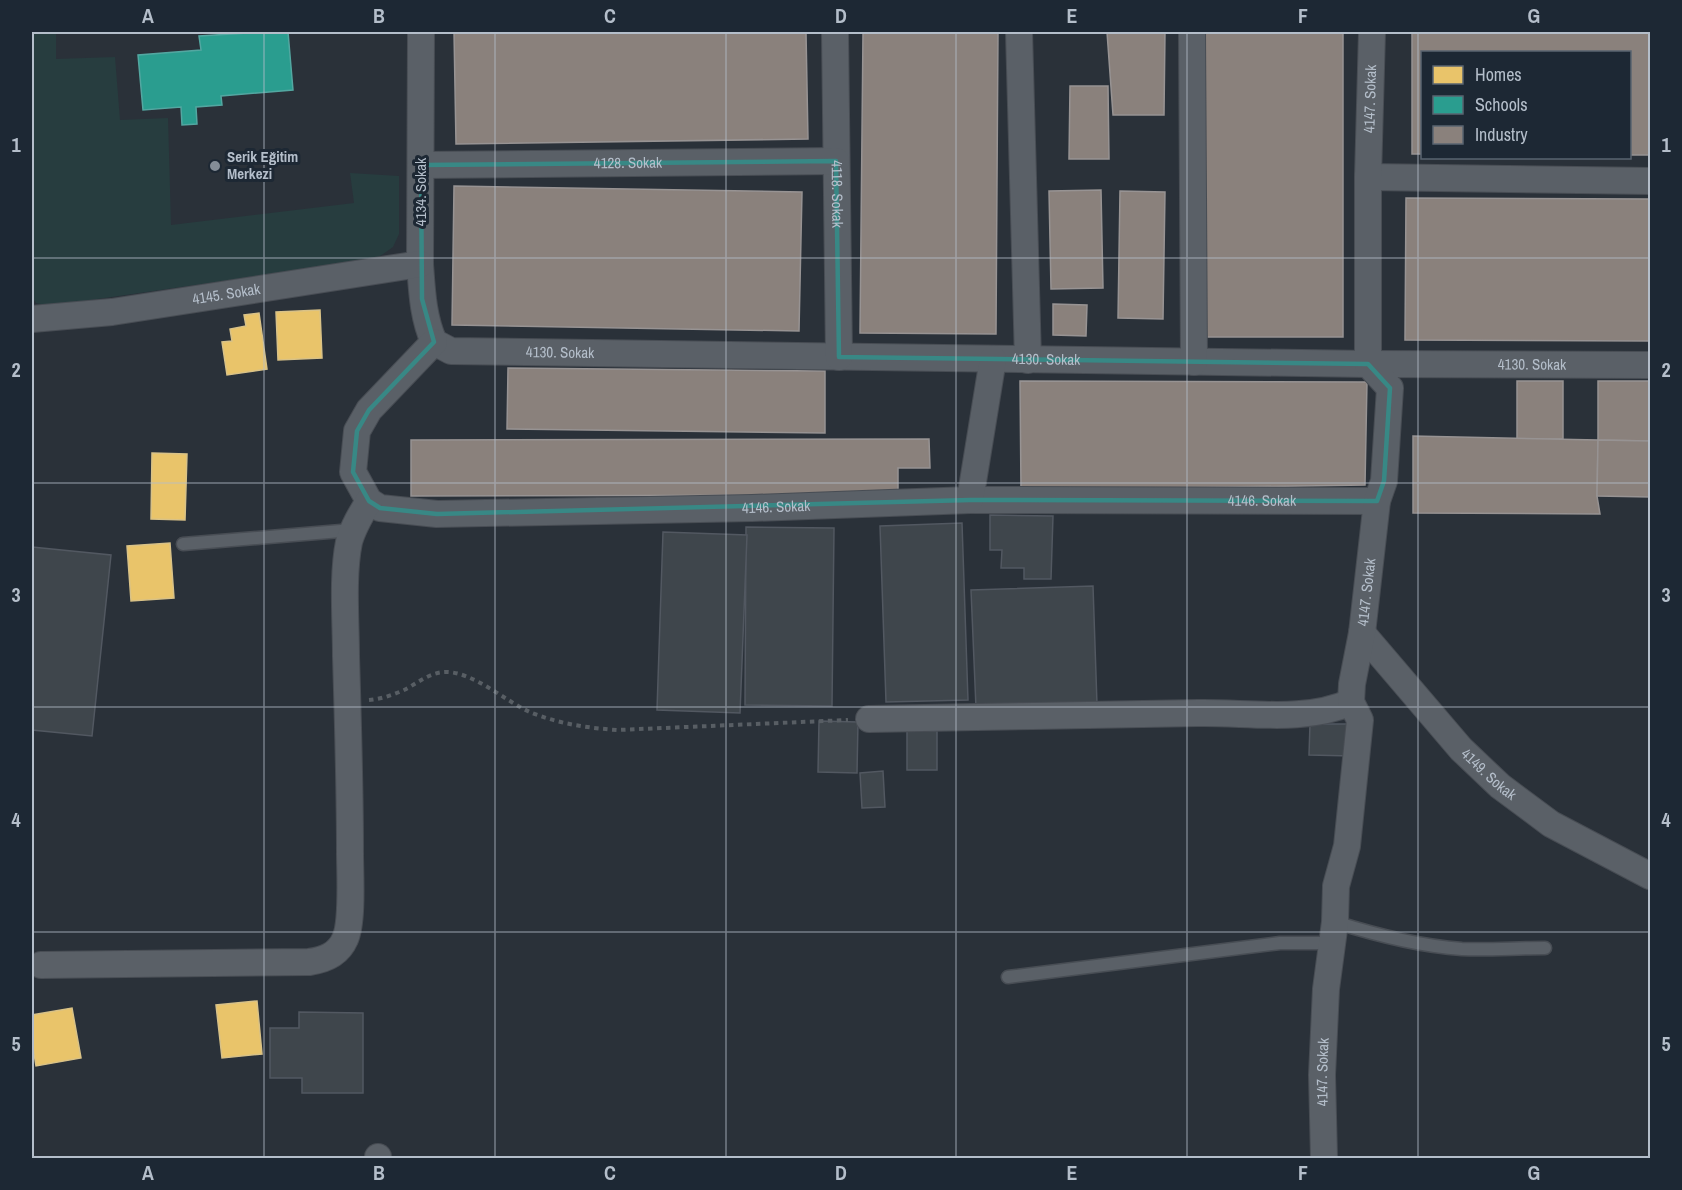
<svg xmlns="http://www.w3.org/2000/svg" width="1682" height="1190" font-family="'Archivo Narrow',sans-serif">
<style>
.green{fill:#273d3f}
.homes{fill:#e9c46a;stroke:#d9c287;stroke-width:1.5}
.schools{fill:#2a9d8f;stroke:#53a7a1;stroke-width:1.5}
.industry{fill:#8a817c;stroke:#979393;stroke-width:1.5}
.building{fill:#3f464c;stroke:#525861;stroke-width:1.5}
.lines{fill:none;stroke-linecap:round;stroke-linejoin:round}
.lane-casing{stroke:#484d54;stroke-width:15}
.street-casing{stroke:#484d54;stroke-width:28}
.path{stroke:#585e64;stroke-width:4;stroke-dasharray:4.5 4.5;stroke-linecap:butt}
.lane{stroke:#5a6067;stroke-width:12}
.street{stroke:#5a6067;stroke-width:26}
.marked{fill:none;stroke:#388885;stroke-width:4.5;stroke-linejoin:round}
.grid{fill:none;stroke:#b4beca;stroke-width:1.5;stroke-opacity:0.55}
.poi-dot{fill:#848d97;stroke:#1d2834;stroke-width:2}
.labels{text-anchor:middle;stroke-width:6;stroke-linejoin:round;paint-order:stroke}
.street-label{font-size:15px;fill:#b4beca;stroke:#1d2834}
.poi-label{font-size:15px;font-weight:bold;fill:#b4beca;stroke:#1d2834;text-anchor:start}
.neatline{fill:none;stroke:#b4beca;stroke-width:2}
.grid-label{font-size:20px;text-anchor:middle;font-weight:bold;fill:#b4beca}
</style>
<rect width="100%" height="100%" fill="#2a3139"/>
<path class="green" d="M32,32H56V59L115,57L120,120L168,118L171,225L354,203L350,173L399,176V234L393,247L376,259L49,306L36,303L32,297Z"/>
<g class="homes">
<path d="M320,310L322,358L278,360L276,312Z"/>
<path d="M259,313L267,369L227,375L222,342L232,341L230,329L246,326L244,315Z"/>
<path d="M152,453L187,454L185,520L151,519Z"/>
<path d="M170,543L174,598L131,601L127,546Z"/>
<path d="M257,1001L262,1054L222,1058L216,1005Z"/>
<path d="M72,1008L81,1058L36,1066L32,1041V1015Z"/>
</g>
<path class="schools" d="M262,32H288L293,90L221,96L222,105L196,107L197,124L182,125L181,107L143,110L138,55L201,50L199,36Z"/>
<g class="industry">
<path d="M454,32H806L808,139L456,144Z"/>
<path d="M863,32H998L996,334L860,333Z"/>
<path d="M1107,32H1165L1164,115H1113Z"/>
<rect x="1201" y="32" width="142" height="305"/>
<path d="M1412,32H1650V155H1630V52H1422V154H1412Z"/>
<path d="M1070,86H1108L1109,159H1069Z"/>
<path d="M454,186L802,192L799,331L452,325Z"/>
<path d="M1101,190L1103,288L1051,289L1049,191Z"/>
<path d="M1120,191L1165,192L1163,319L1118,318Z"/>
<path d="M1406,198L1650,199V341L1405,340Z"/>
<path d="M1053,304L1087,305L1086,336L1053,335Z"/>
<path d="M508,368L825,371V433L507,429Z"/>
<path d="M1020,381L1367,382L1365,485L1021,490Z"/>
<rect x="1517" y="381" width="46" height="58"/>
<path d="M1598,381H1650V441L1598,440Z"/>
<path d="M1413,436L1598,440L1597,496L1600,514L1413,513Z"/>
<path d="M929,439L930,468H898V495L411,496V440Z"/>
<path d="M1598,440L1650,441V497L1597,496Z"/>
</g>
<g class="building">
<path d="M990,515L1053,516L1051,579H1024V568H1001L1002,550H990Z"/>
<path d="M962,523L968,700L886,702L880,526Z"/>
<path d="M746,527L834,528L832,706L745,705Z"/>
<path d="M663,532L747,535L740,713L657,710Z"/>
<path d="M32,547L111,555L92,736L32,730Z"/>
<path d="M1093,586L1097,704L976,708L971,590Z"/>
<path d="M819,721L858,722L857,773L818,772Z"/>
<path d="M1310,724H1353L1352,756L1309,755Z"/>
<path d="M907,730L937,731V770H907Z"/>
<path d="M883,771L885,807L862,808L860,773Z"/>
<path d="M299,1012L363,1013V1093H302V1078H270V1028H299Z"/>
</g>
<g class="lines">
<g class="lane-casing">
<g id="lane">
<path d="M183,544L353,530"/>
<path d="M1335,922C1376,935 1419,946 1462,949C1489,950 1517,948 1545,948"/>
<path d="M1008,977L1280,943H1332"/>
</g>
</g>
<g class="street-casing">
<g id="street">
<path id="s1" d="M421,32L420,264C422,292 423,317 434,342L451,351L1368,364L1650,365"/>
<path id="s2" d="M835,32L839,357"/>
<path d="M1019,32L1028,360"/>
<path d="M1192,32L1194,362"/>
<path id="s3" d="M421,165L836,161"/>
<path d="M1368,177L1650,181"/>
<path id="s4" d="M32,319L112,312L420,264"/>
<path id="s5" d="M434,342L369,410L357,431L353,472L369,501L380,508L437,514L752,508L970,500L1377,501"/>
<path d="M970,500L993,359"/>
<path id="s6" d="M1362,633L1461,749L1500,786L1551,824L1650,876"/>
<path d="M869,719C979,717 1088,715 1198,713C1248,712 1304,723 1351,702"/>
<path d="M41,965L309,962C324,960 338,955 345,939C353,922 350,874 350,853C350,787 348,722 346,656C346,622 342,576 349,542C353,527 361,514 369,501"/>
<path d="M378,1157V1158"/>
<path id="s7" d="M1324,1158L1322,1075L1326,989L1335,922L1336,886L1347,846L1360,720L1351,702L1352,684L1362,633L1377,501L1384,481L1390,388L1368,364V177L1372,32"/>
</g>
</g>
<path class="path" d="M369,700C381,699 393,695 404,690C418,683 430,672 446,672C474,672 506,702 532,713C560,724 588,728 617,730L848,720"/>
<use href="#lane" class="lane"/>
<use href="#street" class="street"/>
</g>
<path class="marked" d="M836,161L839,357L1368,364L1390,388L1384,481L1377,501L970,500L437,514L380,508L369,501L353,472L357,431L369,410L434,342L422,299L421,165Z"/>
<path class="grid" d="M264,32V1158M495,32V1158M726,32V1158M956,32V1158M1187,32V1158M1418,32V1158M32,258H1650M32,483H1650M32,707H1650M32,932H1650"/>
<circle class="poi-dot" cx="215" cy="166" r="6"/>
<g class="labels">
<g class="street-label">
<text dy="5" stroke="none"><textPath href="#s7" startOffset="1076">4147. Sokak</textPath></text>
<text dy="5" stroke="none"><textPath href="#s3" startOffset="207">4128. Sokak</textPath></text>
<text transform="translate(421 192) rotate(-90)" y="5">4134. Sokak</text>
<text dy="5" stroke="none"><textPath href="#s2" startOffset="162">4118. Sokak</textPath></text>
<text dy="5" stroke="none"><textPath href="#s4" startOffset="196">4145. Sokak</textPath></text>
<text dy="5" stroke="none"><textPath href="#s1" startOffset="440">4130. Sokak</textPath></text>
<text dy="5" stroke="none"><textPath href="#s1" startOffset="926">4130. Sokak</textPath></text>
<text dy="5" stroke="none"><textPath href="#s1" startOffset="1412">4130. Sokak</textPath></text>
<text dy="5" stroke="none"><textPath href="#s5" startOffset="1088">4146. Sokak</textPath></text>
<text dy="5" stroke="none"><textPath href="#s5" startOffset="602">4146. Sokak</textPath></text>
<text dy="5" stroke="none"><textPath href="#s7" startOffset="572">4147. Sokak</textPath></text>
<text dy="5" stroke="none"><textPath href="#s6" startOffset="190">4149. Sokak</textPath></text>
<text dy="5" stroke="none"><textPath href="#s7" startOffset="86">4147. Sokak</textPath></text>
</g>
<g class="poi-label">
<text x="227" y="162">Serik Eğitim<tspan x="227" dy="17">Merkezi</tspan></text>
</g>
</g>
<rect width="1682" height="1190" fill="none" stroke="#1d2834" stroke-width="66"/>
<rect x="1421" y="51" width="210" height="108" fill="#1d2834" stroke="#596470" stroke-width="1.5"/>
<rect x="1433" y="66" width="30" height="18" fill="#e9c46a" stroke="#596470" stroke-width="1.5"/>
<text x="1475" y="81" font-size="18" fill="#b4beca">Homes</text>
<rect x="1433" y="96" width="30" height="18" fill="#2a9d8f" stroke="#596470" stroke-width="1.5"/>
<text x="1475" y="111" font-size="18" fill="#b4beca">Schools</text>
<rect x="1433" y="126" width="30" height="18" fill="#8a817c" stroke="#596470" stroke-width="1.5"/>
<text x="1475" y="141" font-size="18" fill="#b4beca">Industry</text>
<rect x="33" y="33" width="1616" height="1124" class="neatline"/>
<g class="grid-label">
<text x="148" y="23">A</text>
<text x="379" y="23">B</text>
<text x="610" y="23">C</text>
<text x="841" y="23">D</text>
<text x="1072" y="23">E</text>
<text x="1303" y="23">F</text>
<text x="1534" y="23">G</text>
<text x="16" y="152">1</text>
<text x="1666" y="152">1</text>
<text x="16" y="377">2</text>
<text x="1666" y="377">2</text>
<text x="16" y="602">3</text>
<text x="1666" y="602">3</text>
<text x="16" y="827">4</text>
<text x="1666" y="827">4</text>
<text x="16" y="1051">5</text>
<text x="1666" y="1051">5</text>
<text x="148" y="1180">A</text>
<text x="379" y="1180">B</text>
<text x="610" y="1180">C</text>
<text x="841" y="1180">D</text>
<text x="1072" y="1180">E</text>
<text x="1303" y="1180">F</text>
<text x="1534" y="1180">G</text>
</g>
</svg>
